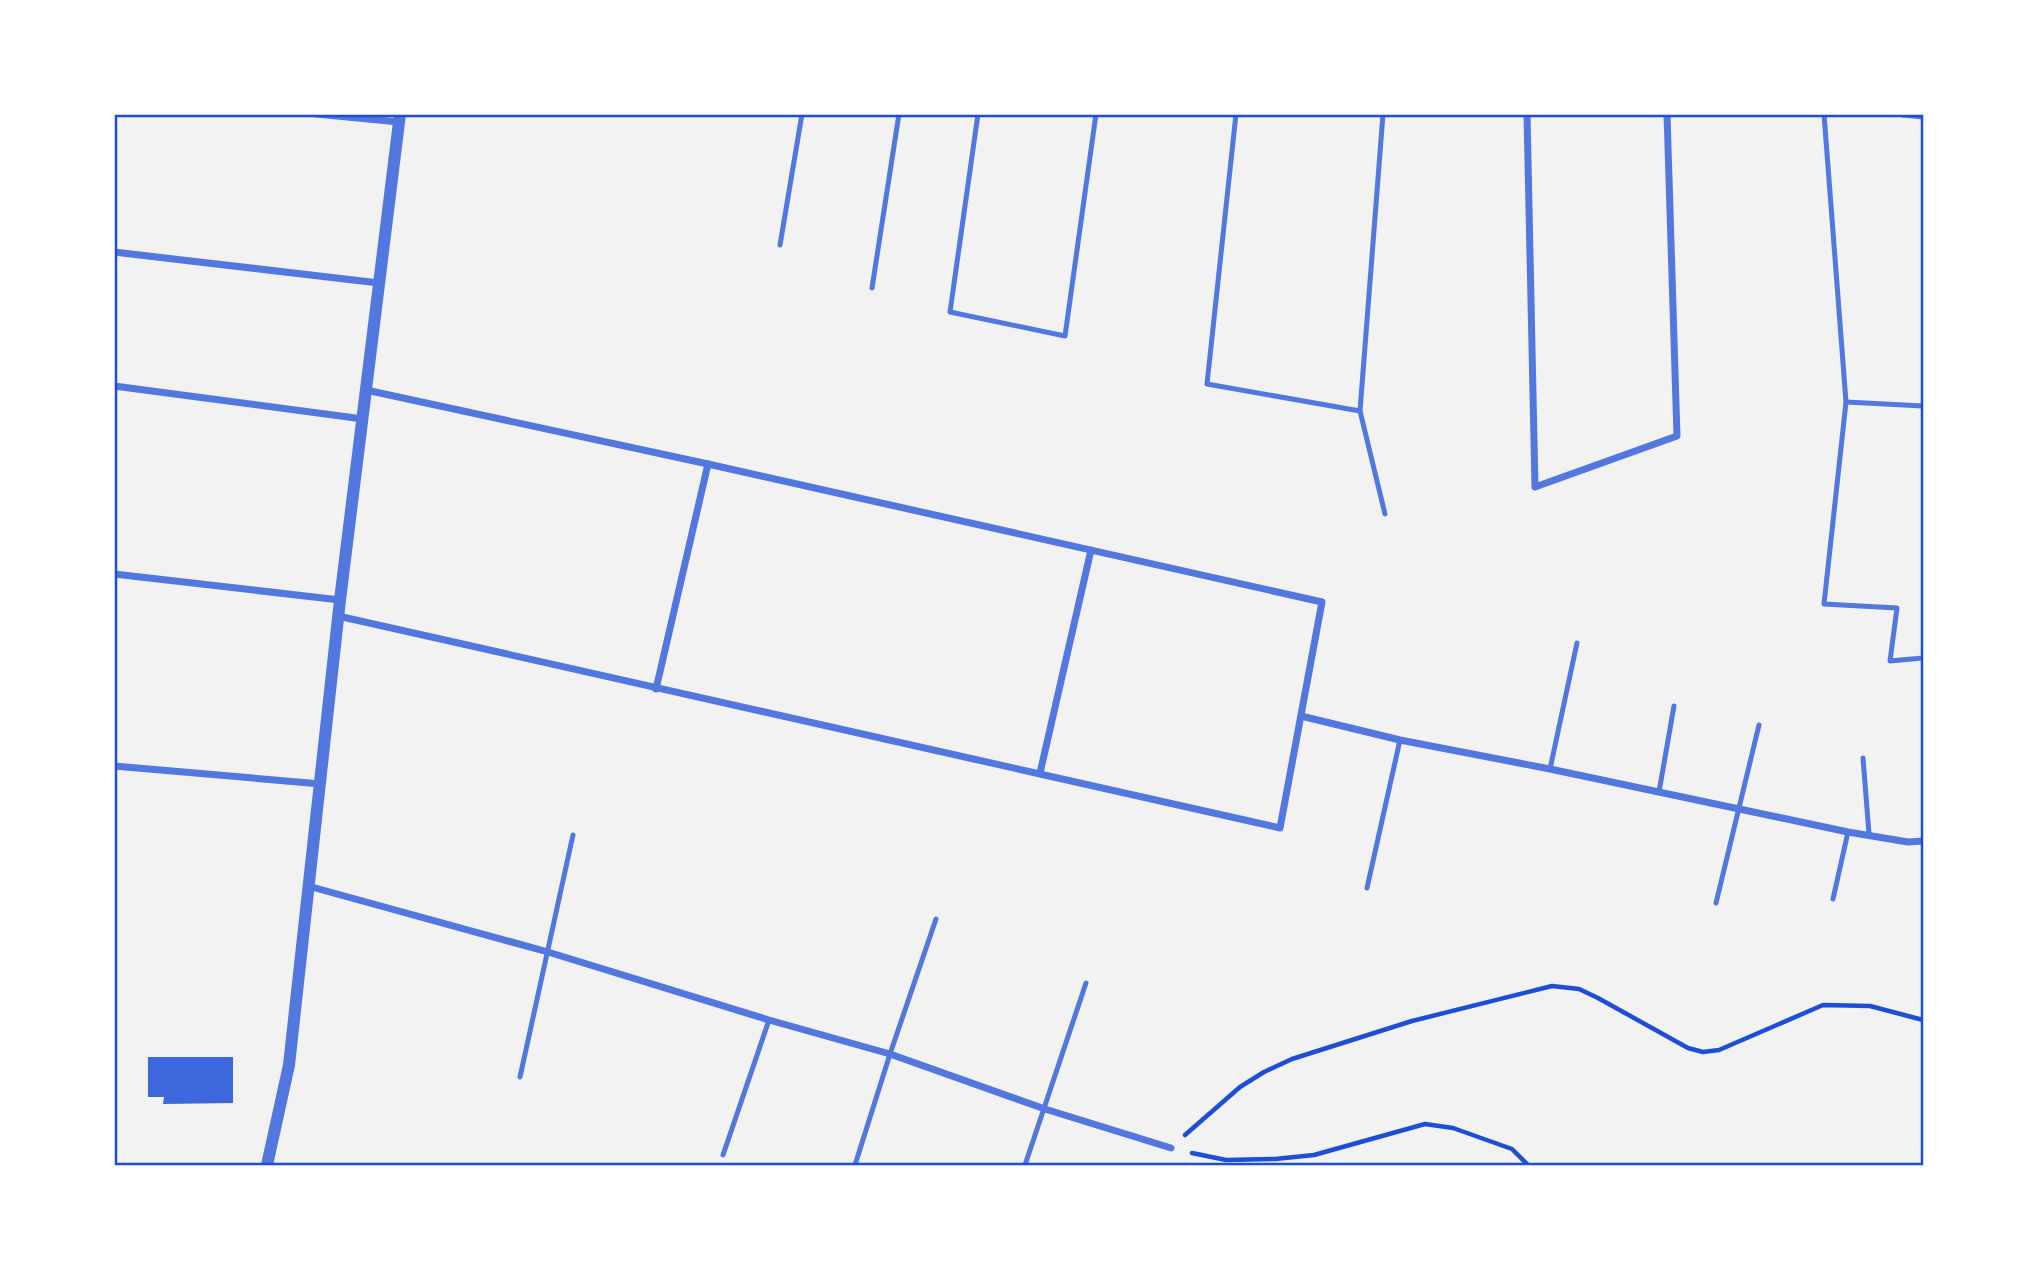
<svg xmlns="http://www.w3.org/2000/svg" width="2037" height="1279" font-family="'Noto Serif',serif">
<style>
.building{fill:#3d67dc}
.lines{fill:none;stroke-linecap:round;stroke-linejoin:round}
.path{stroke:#1d4ed8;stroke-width:4.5}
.service{stroke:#5277de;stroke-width:5}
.minor{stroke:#5277de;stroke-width:7}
.tertiary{stroke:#5277de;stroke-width:12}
.neatline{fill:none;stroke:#1d4ed8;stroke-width:2.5}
</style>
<rect width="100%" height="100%" fill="#f2f2f2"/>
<path class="building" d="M148,1057H233V1103L163,1104L164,1097H148Z"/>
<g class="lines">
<g class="path">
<path d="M1185,1135L1240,1087L1264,1072L1292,1059L1412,1021L1552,986L1579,989L1598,998L1688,1048L1703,1052L1719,1050L1823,1005L1870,1006L1923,1020"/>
<path d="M1192,1153L1226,1160L1275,1159L1314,1155L1425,1124L1453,1128L1512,1149L1528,1165"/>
</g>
<g class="service">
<path d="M978,114L950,312L1065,336L1096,114"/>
<path d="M1236,114L1207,384L1360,411L1383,114"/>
<path d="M1824,114L1846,402L1824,604L1897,608L1890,661L1923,658"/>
<path d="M780,245L802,114"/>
<path d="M872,288L899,114"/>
<path d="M1846,402L1923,406"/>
<path d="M1360,411L1385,514"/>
<path d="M1863,758L1869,834"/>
<path d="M1550,769L1577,643"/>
<path d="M1659,792L1674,706"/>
<path d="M1367,888L1400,740"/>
<path d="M1833,899L1848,832"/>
<path d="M1716,903L1759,725"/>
<path d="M520,1077L573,835"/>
<path d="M723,1155L769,1020"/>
<path d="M855,1165L890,1054L936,919"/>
<path d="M1025,1165L1086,983"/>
</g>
<g class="minor">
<path d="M316,114L399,122"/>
<path d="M1527,114L1535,487L1677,436L1667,114"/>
<path d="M1903,114L1923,116"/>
<path d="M114,252L379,283"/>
<path d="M114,386L363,419"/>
<path d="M114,574L340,600"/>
<path d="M338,616L1280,828L1322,602L708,464L366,390"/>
<path d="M656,689L708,464"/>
<path d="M1301,716L1400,740L1550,769L1848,832L1908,842L1923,841"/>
<path d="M114,766L321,784"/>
<path d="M1040,773L1091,550"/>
<path d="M308,886L548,952L769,1020L890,1054L1045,1109L1171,1148"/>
</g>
<path class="tertiary" d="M267,1165L289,1065L340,600L400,114"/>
</g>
<rect width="2037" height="1279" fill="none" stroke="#ffffff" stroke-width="231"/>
<rect x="116" y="116" width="1806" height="1048" class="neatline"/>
</svg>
